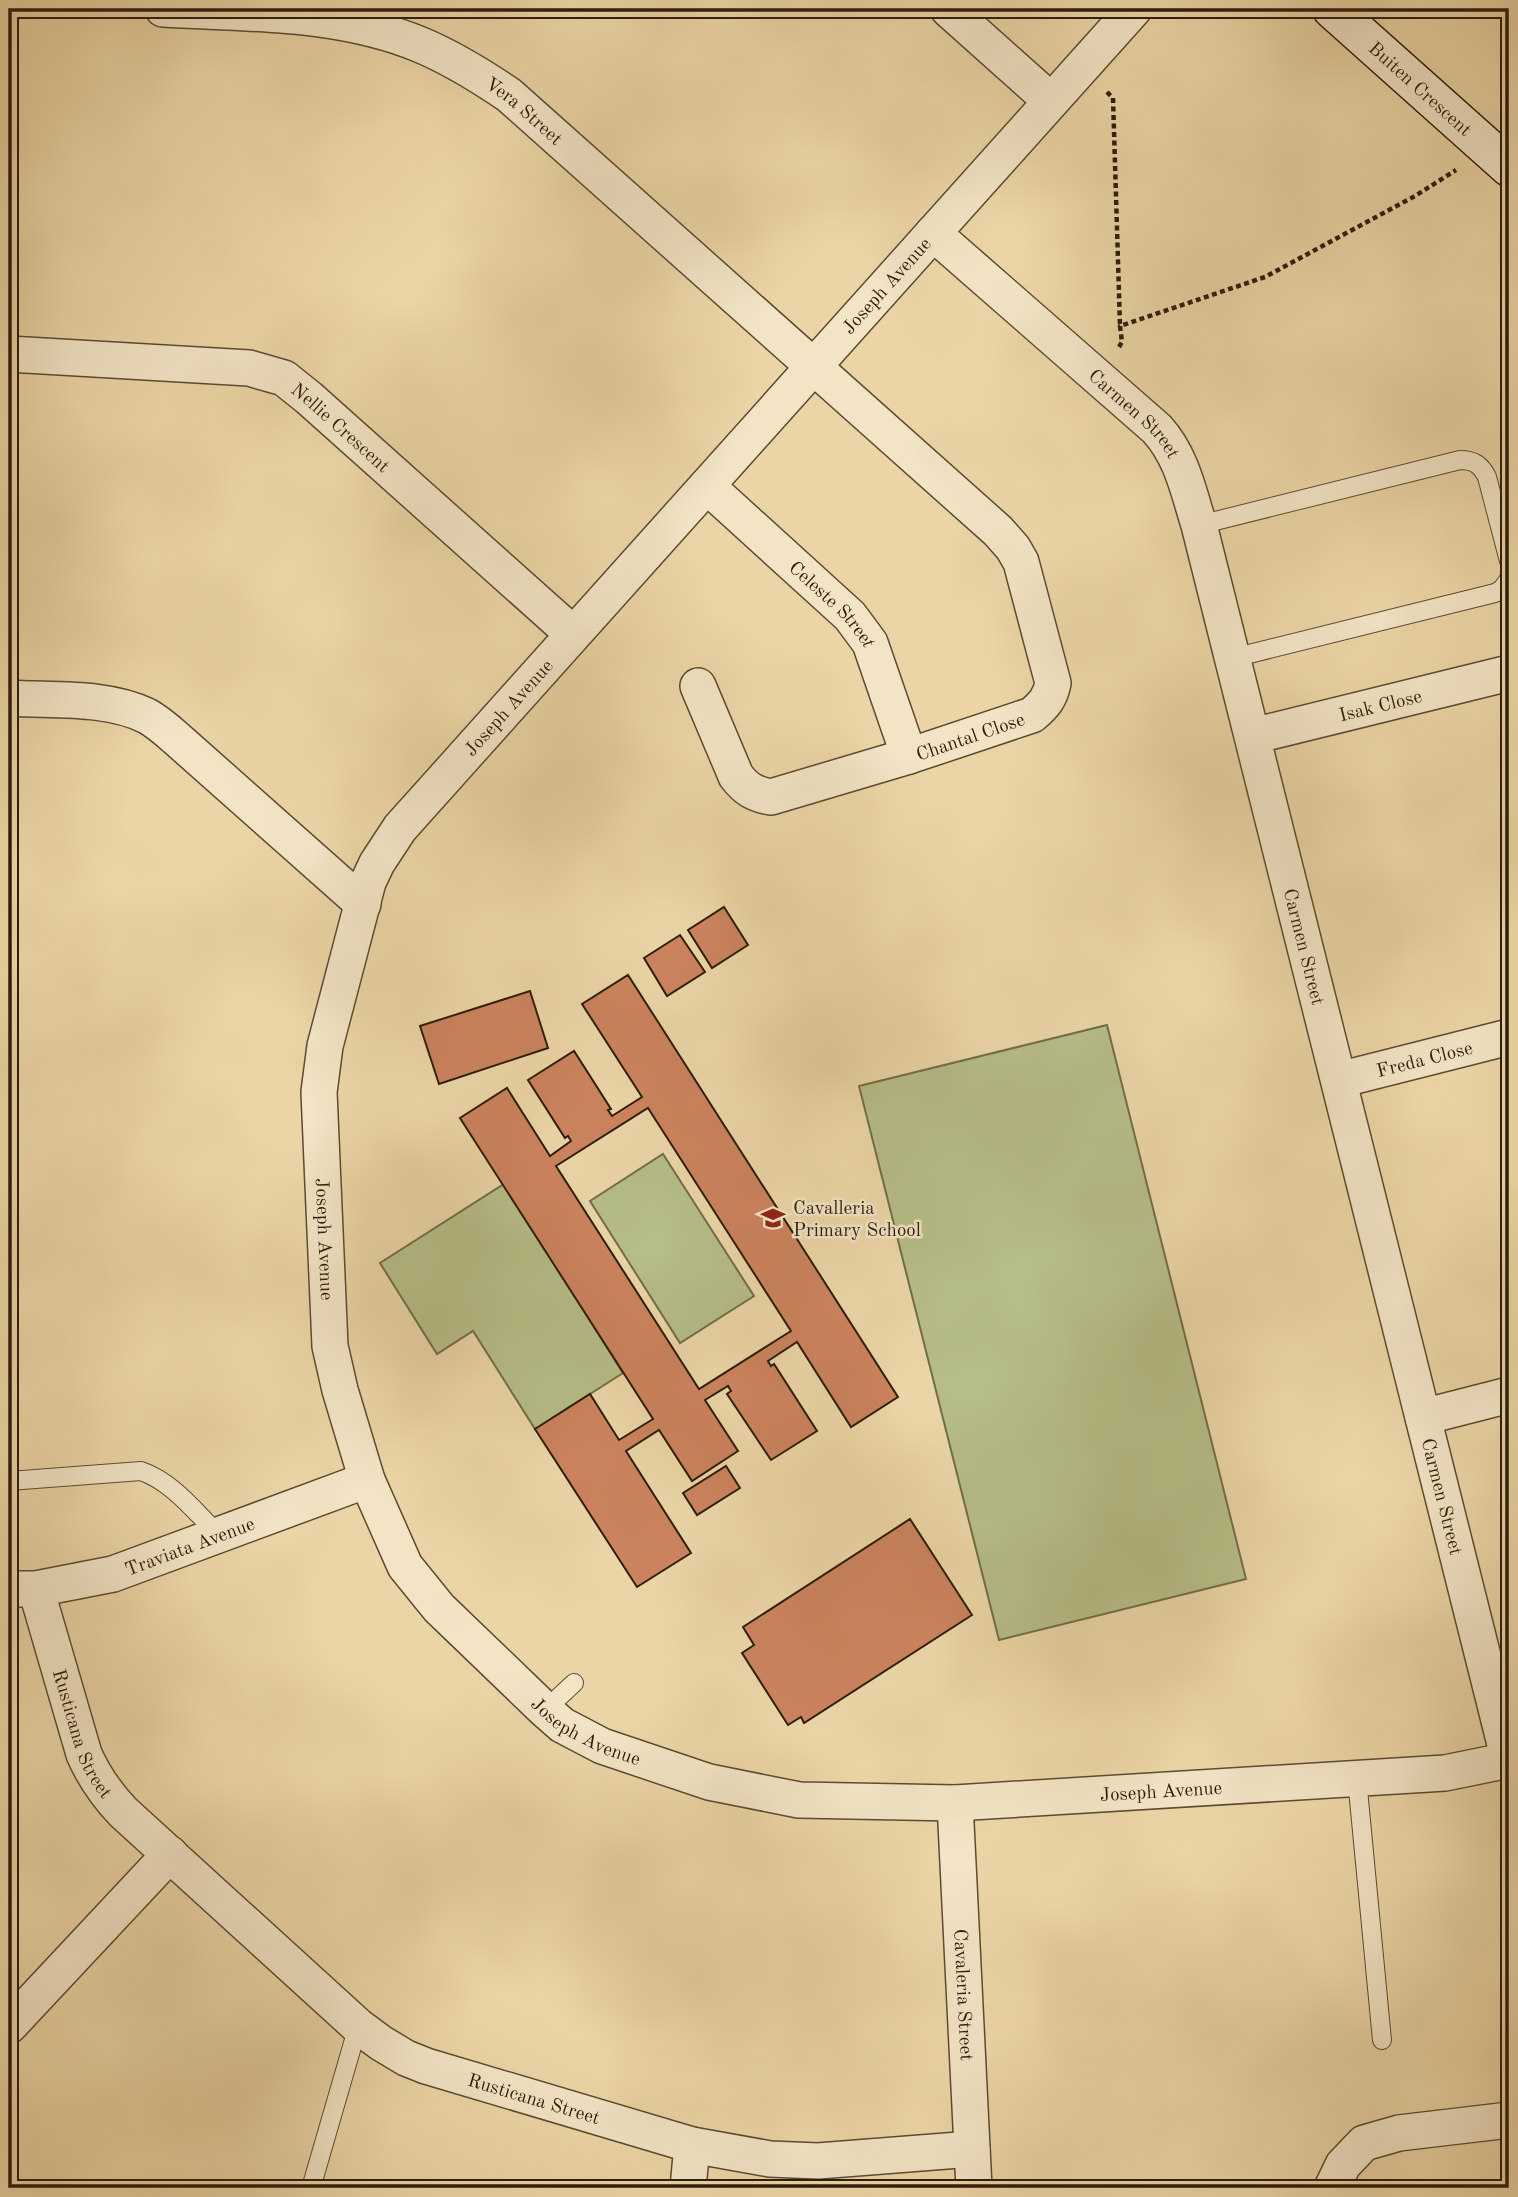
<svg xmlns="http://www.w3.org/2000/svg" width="1518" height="2197" font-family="'Old Standard TT',serif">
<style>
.green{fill:#b6bd87;stroke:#726d4a;stroke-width:2}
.building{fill:#cb835e;stroke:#2d1d0c;stroke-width:2;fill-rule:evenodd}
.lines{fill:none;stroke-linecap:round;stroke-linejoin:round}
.lane-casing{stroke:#5c4b32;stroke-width:20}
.street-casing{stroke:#5c4b32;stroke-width:38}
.secondary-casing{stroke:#2d1d0c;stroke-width:41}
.path{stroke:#2d1d0c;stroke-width:4.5;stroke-dasharray:5 3.5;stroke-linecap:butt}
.lane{stroke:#f2e4c5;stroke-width:18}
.street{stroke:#f2e4c5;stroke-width:35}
.secondary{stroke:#f2e4c5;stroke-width:38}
.labels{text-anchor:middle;stroke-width:5;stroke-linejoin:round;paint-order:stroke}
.street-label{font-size:19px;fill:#2d1d0c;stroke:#f2e4c5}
.poi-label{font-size:19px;fill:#2d1d0c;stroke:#f2e4c5;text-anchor:start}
</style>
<rect width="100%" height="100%" fill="#ebd5a6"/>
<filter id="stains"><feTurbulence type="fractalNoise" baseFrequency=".00286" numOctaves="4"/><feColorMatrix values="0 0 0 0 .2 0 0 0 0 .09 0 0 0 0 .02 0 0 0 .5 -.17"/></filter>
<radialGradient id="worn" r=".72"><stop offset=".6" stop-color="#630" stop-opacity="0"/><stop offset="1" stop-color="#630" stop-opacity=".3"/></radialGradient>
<g class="green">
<path d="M1107,1025L1246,1579L999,1640L859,1086Z"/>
<path d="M663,1154L754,1296L680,1343L590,1201Z"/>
<path d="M504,1184L623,1373L535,1429L473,1331L437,1354L380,1263Z"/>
</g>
<g class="building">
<path d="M724,907L748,945L712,968L688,930Z"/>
<path d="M680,935L705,972L667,996L644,958Z"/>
<path d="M628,975L898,1397L851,1427L797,1342L768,1361L771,1366L774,1364L817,1431L771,1460L727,1394L731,1391L728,1386L705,1400L738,1451L692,1481L659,1430L626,1451L691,1553L637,1587L535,1429L590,1394L619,1440L653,1419L460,1118L507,1088L550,1156L571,1141L568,1136L565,1138L528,1080L574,1051L611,1109L608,1110L612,1116L642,1097L582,1004ZM648,1108L791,1331L699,1389L556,1166Z"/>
<path d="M530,991L548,1048L439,1084L420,1026Z"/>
<path d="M726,1466L740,1488L697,1515L683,1493Z"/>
<path d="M910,1519L972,1615L804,1723L801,1717L788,1725L742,1653L754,1645L743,1627Z"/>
</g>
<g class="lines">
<g class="lane-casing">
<g id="lane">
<path d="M1199,525L1460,460C1474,460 1481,465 1487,477L1509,561"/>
<path d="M1233,658L1495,593L1502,589L1509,579"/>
<path d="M9,1481L141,1471C173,1482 195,1512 219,1535"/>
<path d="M545,1710L574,1683"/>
<path d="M1357,1779L1382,2040"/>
<path d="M311,2188L358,2026"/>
</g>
</g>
<g class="street-casing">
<g id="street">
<path id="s1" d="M163,9C250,14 339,11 421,45C452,58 481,76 509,95L998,531L1013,548L1021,562L1053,683C1050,698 1044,705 1032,715L909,756L771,797C754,794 746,789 736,776L698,686"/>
<path d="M948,9L1051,101"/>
<path id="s2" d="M1134,9L400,828L377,863L368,882L325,1046L319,1092L330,1346L340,1390L367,1480L405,1566L439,1608L545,1710L562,1725L602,1746L709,1782L799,1800L955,1803L1445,1773L1509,1760"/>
<path id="s3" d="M933,233L1157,429C1182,457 1188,490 1199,525L1509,1760"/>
<path id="s4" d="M9,354L249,368L284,378L309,398L573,634"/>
<path id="s5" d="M707,486L850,616L870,643L909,756"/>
<path d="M9,698C53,701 107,696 147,716C158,722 168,731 177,739L363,904"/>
<path id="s6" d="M1253,736L1509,673"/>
<path id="s7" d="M1339,1080L1509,1037"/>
<path d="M1423,1417L1509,1395"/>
<path id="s8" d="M9,1589H36L113,1574L367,1480"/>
<path id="s9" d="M36,1589L84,1754C94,1777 106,1794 123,1812L358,2026L381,2043L406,2058L426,2066L692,2145L770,2159L818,2161L972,2149"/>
<path id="s10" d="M955,1803L974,2188"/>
<path d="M9,2026L170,1854"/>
<path d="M688,2188L692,2145"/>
<path d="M1332,2188L1343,2165L1364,2143L1399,2133L1509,2120"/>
</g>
</g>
<g class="secondary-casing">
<g id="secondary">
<path id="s11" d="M1332,9L1509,167"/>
</g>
</g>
<g class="path">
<path d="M1107,92L1113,98L1120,326"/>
<path d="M1119,347L1122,342L1120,326L1265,277L1415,196L1456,170"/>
</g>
<use href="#lane" class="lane"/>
<use href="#street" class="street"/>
<use href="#secondary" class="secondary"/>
</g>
<defs>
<g id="school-bare" transform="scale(1.89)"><path d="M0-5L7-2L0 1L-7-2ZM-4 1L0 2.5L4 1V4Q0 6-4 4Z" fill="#8f2418" stroke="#f2e4c5" stroke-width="2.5" paint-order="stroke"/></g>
</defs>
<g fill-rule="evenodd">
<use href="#school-bare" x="773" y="1218"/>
</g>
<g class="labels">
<g class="street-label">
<text dy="7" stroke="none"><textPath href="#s11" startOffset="119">Buiten Crescent</textPath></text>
<text dy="7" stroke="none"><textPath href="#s1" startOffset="385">Vera Street</textPath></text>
<text transform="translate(886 285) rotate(-48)" y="7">Joseph Avenue</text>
<text dy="7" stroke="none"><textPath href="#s3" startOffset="271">Carmen Street</textPath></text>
<text dy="7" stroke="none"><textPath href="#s4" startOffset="352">Nellie Crescent</textPath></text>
<text dy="7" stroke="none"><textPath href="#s5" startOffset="173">Celeste Street</textPath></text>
<text dy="7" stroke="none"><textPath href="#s6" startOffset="131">Isak Close</textPath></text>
<text transform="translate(508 707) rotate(-48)" y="7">Joseph Avenue</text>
<text transform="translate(970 736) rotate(-19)" y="7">Chantal Close</text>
<text dy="7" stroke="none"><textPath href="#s3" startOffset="838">Carmen Street</textPath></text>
<text dy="7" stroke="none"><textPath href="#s7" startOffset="88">Freda Close</textPath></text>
<text dy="7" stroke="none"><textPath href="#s2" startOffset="1526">Joseph Avenue</textPath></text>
<text dy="7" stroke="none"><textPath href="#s3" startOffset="1405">Carmen Street</textPath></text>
<text dy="7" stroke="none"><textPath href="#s8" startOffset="187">Traviata Avenue</textPath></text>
<text dy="7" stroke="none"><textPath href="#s2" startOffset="2114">Joseph Avenue</textPath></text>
<text dy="7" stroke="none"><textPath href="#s9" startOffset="152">Rusticana Street</textPath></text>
<text dy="7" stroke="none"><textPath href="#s2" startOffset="2702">Joseph Avenue</textPath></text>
<text dy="7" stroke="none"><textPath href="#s10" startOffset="192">Cavaleria Street</textPath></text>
<text dy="7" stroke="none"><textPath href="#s9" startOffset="752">Rusticana Street</textPath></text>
</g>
<g class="poi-label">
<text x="793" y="1214">Cavalleria<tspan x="793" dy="22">Primary School</tspan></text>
</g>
</g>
<rect width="1518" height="2197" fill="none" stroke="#ebd5a6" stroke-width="35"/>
<rect x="10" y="10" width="1497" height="2176" fill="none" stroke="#2d1d0c" stroke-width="3.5"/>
<rect x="18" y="18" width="1483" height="2162" fill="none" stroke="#2d1d0c" stroke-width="2"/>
<rect width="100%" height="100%" filter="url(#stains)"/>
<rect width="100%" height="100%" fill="url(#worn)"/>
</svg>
